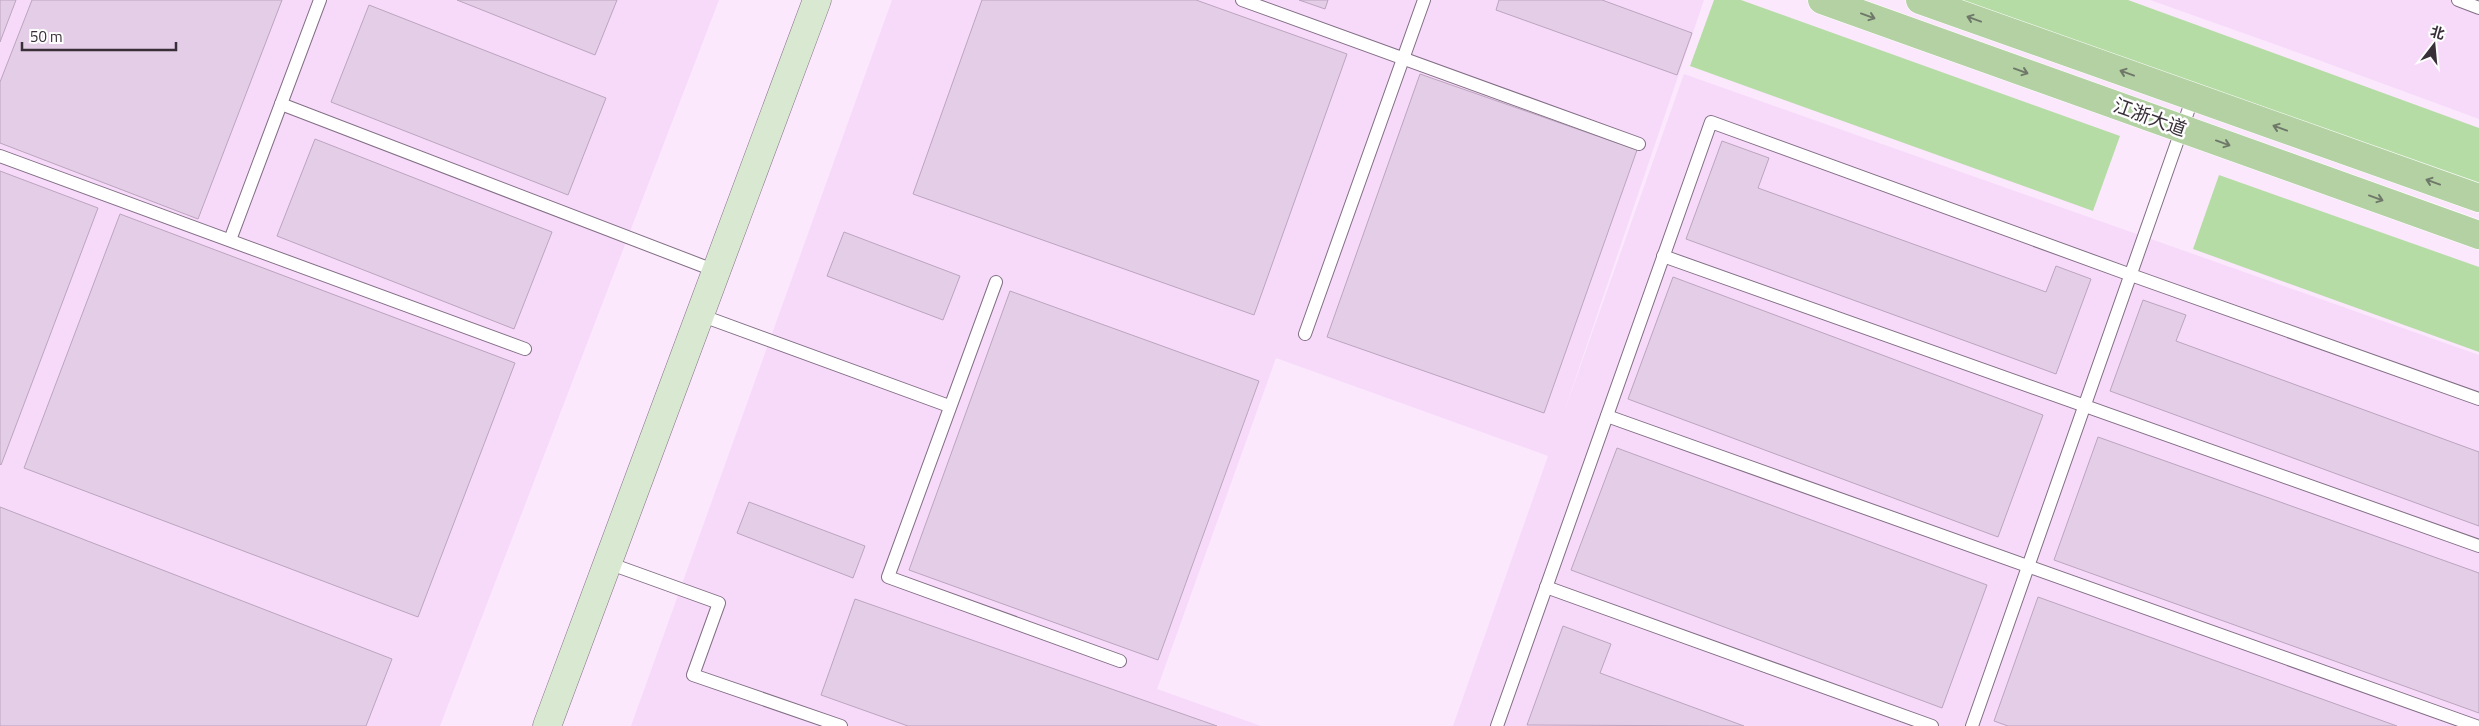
<svg xmlns="http://www.w3.org/2000/svg" width="2479" height="726" font-family="'Titillium Web','Noto Sans SC',sans-serif">
<style>
.built{fill:#f7dafa}
.green{fill:#b6dca5}
.building{fill:#e4cde7;stroke:#bba5bd}
.lines{fill:none;stroke-linecap:round;stroke-linejoin:round}
.lane-casing{stroke:#826e85;stroke-width:14}
.secondary-casing{stroke:#826e85;stroke-width:29}
.primary-casing{stroke:#fff;stroke-width:29}
.lane{stroke:#fff;stroke-width:12}
.secondary{stroke:#d9e8d1;stroke-width:28}
.primary{stroke:#b3d1a3;stroke-width:28}
.oneway{stroke:#6f7869}
.labels{text-anchor:middle;stroke-width:5;stroke-linejoin:round;paint-order:stroke}
.street-label{font-size:19px;fill:#382f39;stroke:#fdfdfd}
</style>
<rect width="100%" height="100%" fill="#fbe8fd"/>
<g class="built">
<path d="M16,0H719L440,726H0V42Z"/>
<path d="M892,0H1704L1563,415L1684,74L2479,355V726H1453L1548,456L1276,358L1157,689L1261,726H631Z"/>
<path d="M2150,0H2479V119L2313,58Z"/>
</g>
<g class="green">
<path d="M1714,0H1741L2120,136L2093,211L1690,66Z"/>
<path d="M1957,0H2128L2479,128V190Z"/>
<path d="M2219,175L2479,267V352L2193,249Z"/>
</g>
<g class="building">
<path d="M0,0H16L0,42Z"/>
<path d="M32,0H282L198,219L0,143V82Z"/>
<path d="M457,0H617L595,55Z"/>
<path d="M982,0H1196L1347,54L1254,315L913,194Z"/>
<path d="M1299,0H1328L1325,9Z"/>
<path d="M1499,0H1602L1692,33L1677,75L1496,10Z"/>
<path d="M369,5L606,98L568,195L331,102Z"/>
<path d="M1420,74L1637,150L1544,413L1327,337Z"/>
<path d="M315,139L552,232L514,329L277,236Z"/>
<path d="M1722,141L1769,158L1758,188L2046,292L2056,266L2091,279L2056,374L1686,239Z"/>
<path d="M0,171L98,208L1,465L0,464Z"/>
<path d="M120,214L515,363L418,617L24,468Z"/>
<path d="M844,232L960,276L943,320L827,276Z"/>
<path d="M1673,277L2043,415L1998,537L1628,399Z"/>
<path d="M1010,291L1259,381L1158,660L909,570Z"/>
<path d="M2143,300L2186,315L2176,341L2479,452V526L2110,391Z"/>
<path d="M2098,437L2479,573V713L2054,560Z"/>
<path d="M1617,448L1987,585L1942,708L1571,570Z"/>
<path d="M749,502L865,546L853,578L737,533Z"/>
<path d="M0,507L392,659L366,726H0Z"/>
<path d="M2038,597L2397,726H2008L1994,721Z"/>
<path d="M855,599L1217,726H908L821,695Z"/>
<path d="M1563,626L1611,644L1600,673L1744,726L1527,725Z"/>
</g>
<g class="lines">
<g class="lane-casing">
<g id="lane">
<path d="M1242,0L1639,144"/>
<path d="M2458,0L2479,8"/>
<path d="M281,104L716,271"/>
<path d="M0,156L525,349"/>
<path d="M230,240L320,0"/>
<path d="M1663,256L2479,546"/>
<path d="M996,282L888,577L1120,661"/>
<path d="M700,315L949,406"/>
<path d="M1305,334L1424,0"/>
<path d="M1607,416L2476,726"/>
<path d="M608,563L719,603L693,675L841,726"/>
<path d="M1546,587L1932,726"/>
<path d="M1497,726L1711,122L2131,275L2479,399"/>
<path d="M1972,726L2193,97"/>
</g>
</g>
<g class="secondary-casing">
<path id="secondary" d="M547,726L817,0"/>
</g>
<g class="primary-casing">
<g id="primary">
<path d="M1822,0L2479,235"/>
<path d="M1920,0L2479,198"/>
</g>
</g>
<use href="#lane" class="lane"/>
<use href="#secondary" class="secondary"/>
<use href="#primary" class="primary"/>
</g>
<defs><path id="oneway-shaft" d="M-6 0H5M1.5-3L5.5 0L1.5 3" fill="none" stroke-width="1.6" stroke-linecap="round" stroke-linejoin="round" transform="scale(1.25)"/></defs>
<g class="oneway">
<use href="#oneway-shaft" transform="translate(1868 16) rotate(20)"/>
<use href="#oneway-shaft" transform="translate(1974 19) rotate(-160)"/>
<use href="#oneway-shaft" transform="translate(2021 71) rotate(20)"/>
<use href="#oneway-shaft" transform="translate(2127 73) rotate(-160)"/>
<use href="#oneway-shaft" transform="translate(2280 128) rotate(-160)"/>
<use href="#oneway-shaft" transform="translate(2223 143) rotate(20)"/>
<use href="#oneway-shaft" transform="translate(2433 182) rotate(-160)"/>
<use href="#oneway-shaft" transform="translate(2376 198) rotate(20)"/>
</g>
<g class="labels">
<g class="street-label">
<text transform="translate(2150 117) rotate(20)" y="7">江浙大道</text>
</g>
</g>
<g transform="translate(2434 45) rotate(16)" stroke="#fdfdfd" stroke-width="4" paint-order="stroke">
<path d="M0-4L9 19L0 12L-9 19Z" fill="#382f39"/>
<text y="-8" font-size="14" font-weight="bold" text-anchor="middle" fill="#382f39">北</text>
</g>
<path d="M22 42v8h154v-8" fill="none" stroke="#382f39" stroke-width="2.5"/>
<text x="30" y="42" font-size="15" fill="#382f39" stroke="#fdfdfd" stroke-width="4" paint-order="stroke">50 m</text>
</svg>
